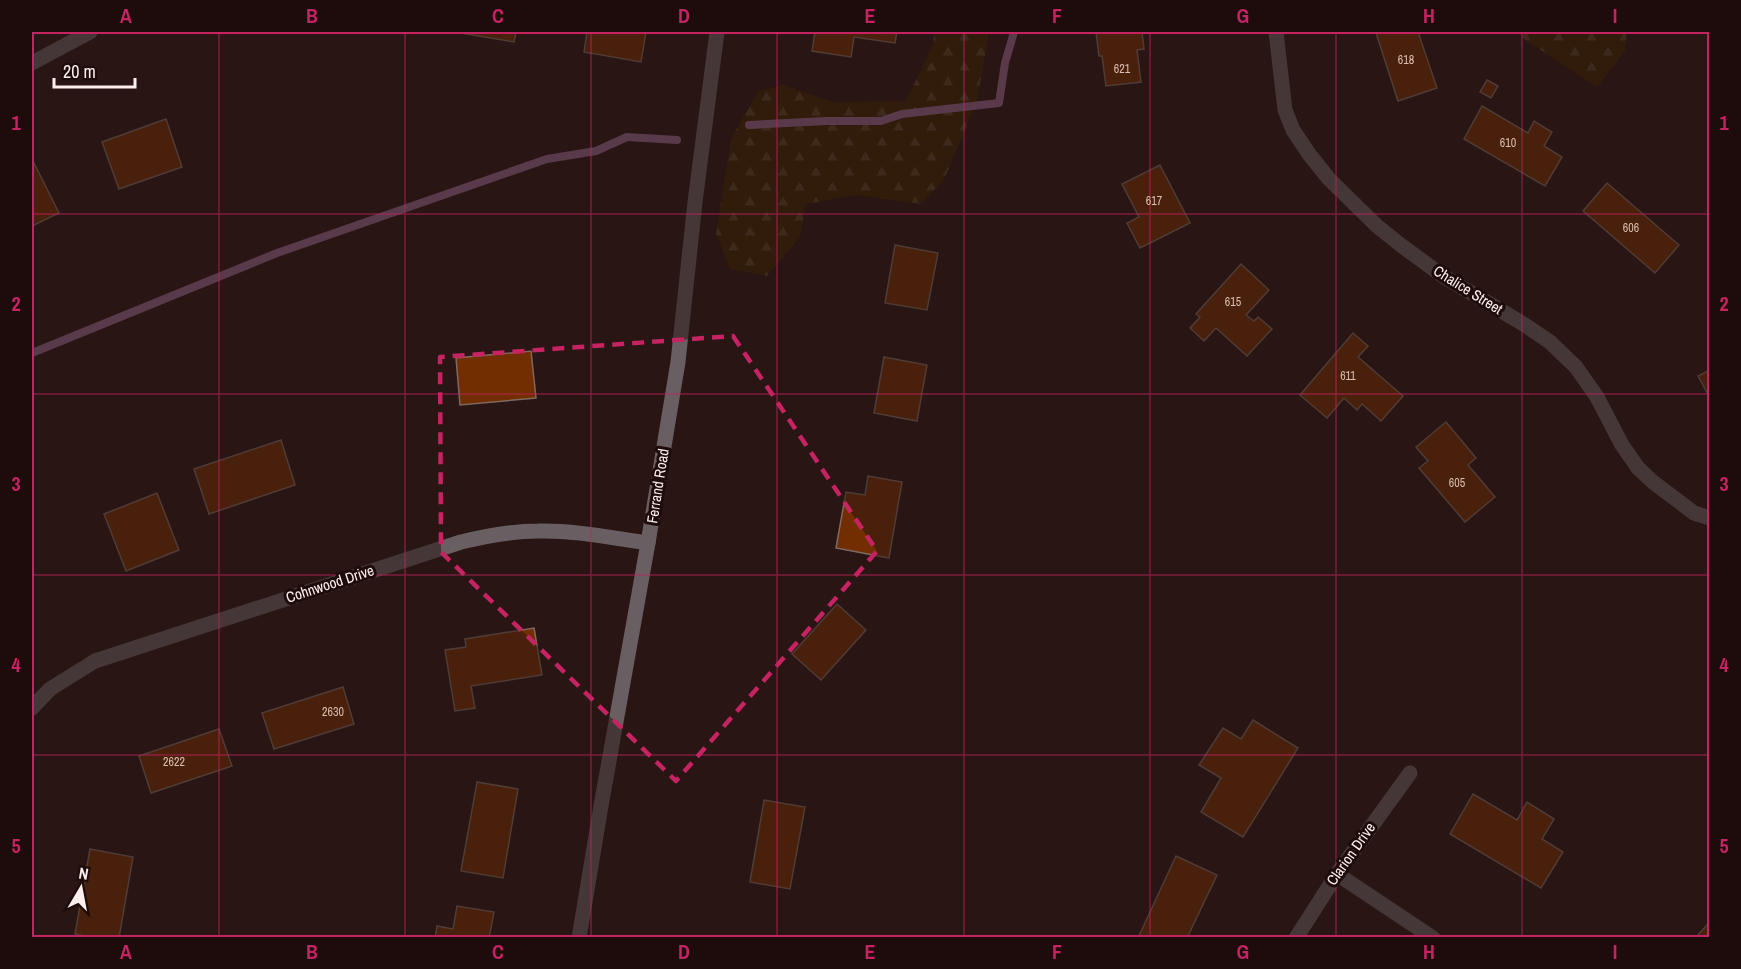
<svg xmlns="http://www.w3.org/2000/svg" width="1741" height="969" font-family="'Archivo Narrow',sans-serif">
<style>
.forest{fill:url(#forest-firs)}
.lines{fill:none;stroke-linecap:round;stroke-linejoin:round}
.stream{stroke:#93678d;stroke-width:8}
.building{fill:#722d00;stroke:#7f6a5f;stroke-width:1.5}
.street{stroke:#695e62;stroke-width:15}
.marked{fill:none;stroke:#c52362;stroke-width:4.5;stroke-dasharray:12 8;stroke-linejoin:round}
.grid{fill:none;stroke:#c52362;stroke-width:1.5;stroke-opacity:0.55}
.labels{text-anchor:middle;stroke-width:6;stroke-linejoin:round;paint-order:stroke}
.number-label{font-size:12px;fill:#dabeb2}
.street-label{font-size:15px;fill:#fdefee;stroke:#1e0c0c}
.neatline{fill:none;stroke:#c52362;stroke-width:2}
.grid-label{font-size:20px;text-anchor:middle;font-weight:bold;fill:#c52362}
</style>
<defs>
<pattern id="forest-firs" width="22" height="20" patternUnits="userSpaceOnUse" patternTransform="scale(1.5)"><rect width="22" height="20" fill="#3c2400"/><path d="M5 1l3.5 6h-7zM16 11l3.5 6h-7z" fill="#594426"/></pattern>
</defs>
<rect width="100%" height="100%" fill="#281514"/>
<g class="forest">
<path d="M934,32H989L977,101L944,180L921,204L857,195L806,204L800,237L767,276L730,269L716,234L731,139L758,91L783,85L833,102L906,101L933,44Z"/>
<path d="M1516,32H1627L1625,51L1597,87L1527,41Z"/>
</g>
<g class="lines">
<g class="stream">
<path d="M749,125L826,121H881L902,114L999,103L1005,63L1014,32"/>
<path d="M32,353L277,253L547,159L596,151L627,137L677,140"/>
</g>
</g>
<g class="building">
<path d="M455,32H516L514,42Z"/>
<path d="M587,32H646L641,62L584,52Z"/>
<path d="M815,32H897L895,43L854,37L851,57L812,51Z"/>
<path d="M1096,32H1142L1144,49L1137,50L1141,82L1106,86L1102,56H1099Z"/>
<path d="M1380,32H1418L1437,88L1398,101L1376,33Z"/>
<path d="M1487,80L1498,86L1491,98L1480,92Z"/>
<path d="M1482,106L1528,133L1534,121L1552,132L1544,146L1562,157L1545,186L1464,139Z"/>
<path d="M166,119L182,167L119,189L102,142Z"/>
<path d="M33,161L59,213L32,226V162Z"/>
<path d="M1160,165L1190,223L1140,248L1127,223L1139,217L1122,184Z"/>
<path d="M1607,183L1679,245L1655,273L1583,211Z"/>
<path d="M895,245L938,253L927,310L885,303Z"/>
<path d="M1241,264L1269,290L1246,315L1254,321L1258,317L1272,329L1247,356L1216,328L1204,341L1190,328L1200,317L1196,314Z"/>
<path d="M1353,333L1368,346L1358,357L1403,396L1381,421L1362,404L1357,410L1344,398L1327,418L1300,395Z"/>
<path d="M531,351L536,398L460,405L456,358Z"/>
<path d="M884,357L927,365L917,421L874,413Z"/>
<path d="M1710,370V398L1698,376Z"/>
<path d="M1446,422L1476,458L1468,465L1495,497L1465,522L1419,468L1428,461L1416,447Z"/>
<path d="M281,440L295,485L209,514L194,469Z"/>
<path d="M868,476L902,482L889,558L836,548L846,492L865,495Z"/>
<path d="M157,493L179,550L126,571L104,514Z"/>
<path d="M837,604L866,630L821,680L792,654Z"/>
<path d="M534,628L542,675L471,686L475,708L455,711L445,650L466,647L465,639Z"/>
<path d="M343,687L354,724L274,749L262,713Z"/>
<path d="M1253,720L1298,748L1243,837L1201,812L1221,778L1199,765L1223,728L1241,739Z"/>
<path d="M219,729L232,766L151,793L139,756Z"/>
<path d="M477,782L518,789L503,878L461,871Z"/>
<path d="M1473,794L1517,820L1527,802L1554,819L1542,839L1563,852L1541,888L1450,834Z"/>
<path d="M764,800L805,807L790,889L750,882Z"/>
<path d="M90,849L133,857L119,938H95L75,934Z"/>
<path d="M1176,856L1217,875L1187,938H1138Z"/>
<path d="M457,906L494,912L489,938H435L437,926L453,929Z"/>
<path d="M1710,922V938H1695Z"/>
</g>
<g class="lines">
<g class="street">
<path d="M1276,32L1285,110L1293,130L1309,154L1329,179L1377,226L1402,246L1443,276L1525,325L1550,342L1576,367L1597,397L1622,445L1638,468L1653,482L1694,513L1710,518"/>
<path d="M32,63L90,32"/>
<path d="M32,708L50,689L95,661L461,542C486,536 511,531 538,531C574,530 612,538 648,543"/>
<path d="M1337,874L1433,938"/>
<path d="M579,938L601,806L648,543L678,362L695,202L717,32"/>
<path d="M1296,938L1337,874L1410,773"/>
</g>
</g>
<path d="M0 0H1741V969H0ZM733,336L877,551L676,781L441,552L440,357Z" fill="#281514" fill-opacity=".55" fill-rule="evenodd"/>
<path class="marked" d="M733,336L877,551L676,781L441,552L440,357Z"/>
<path class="grid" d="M219,32V938M405,32V938M591,32V938M777,32V938M964,32V938M1150,32V938M1336,32V938M1522,32V938M32,214H1710M32,394H1710M32,575H1710M32,755H1710"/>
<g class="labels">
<g class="number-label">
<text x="1406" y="64">618</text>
<text x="1122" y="73">621</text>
<text x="1508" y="147">610</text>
<text x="1154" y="205">617</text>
<text x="1631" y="232">606</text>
<text x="1233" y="306">615</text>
<text x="1348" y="380">611</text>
<text x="1457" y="487">605</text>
<text x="333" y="716">2630</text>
<text x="174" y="766">2622</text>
</g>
<g class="street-label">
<text transform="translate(1468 290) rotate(32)" y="5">Chalice Street</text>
<text transform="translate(658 486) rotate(-81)" y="5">Ferrand Road</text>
<text transform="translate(330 584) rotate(-18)" y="5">Cohnwood Drive</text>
<text transform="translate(1351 854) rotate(-55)" y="5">Clarion Drive</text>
</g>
</g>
<rect width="1741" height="969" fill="none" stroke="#1e0c0c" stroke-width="66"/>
<g transform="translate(81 888) rotate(10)" stroke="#1e0c0c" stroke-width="4.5" paint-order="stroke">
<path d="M0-4.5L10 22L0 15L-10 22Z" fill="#fdefee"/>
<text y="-9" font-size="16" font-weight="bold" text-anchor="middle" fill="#fdefee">N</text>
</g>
<path d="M54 78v9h81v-9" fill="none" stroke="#fdefee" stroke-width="3"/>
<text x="63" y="78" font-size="18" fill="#fdefee" stroke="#1e0c0c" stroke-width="4.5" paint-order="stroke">20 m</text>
<rect x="33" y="33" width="1675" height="903" class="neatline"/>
<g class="grid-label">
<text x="126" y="23">A</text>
<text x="312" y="23">B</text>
<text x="498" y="23">C</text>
<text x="684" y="23">D</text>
<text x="870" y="23">E</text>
<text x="1057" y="23">F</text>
<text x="1243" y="23">G</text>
<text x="1429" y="23">H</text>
<text x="1615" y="23">I</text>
<text x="16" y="130">1</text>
<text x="1724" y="130">1</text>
<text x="16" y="311">2</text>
<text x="1724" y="311">2</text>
<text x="16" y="491">3</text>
<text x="1724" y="491">3</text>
<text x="16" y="672">4</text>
<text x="1724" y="672">4</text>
<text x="16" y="853">5</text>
<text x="1724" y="853">5</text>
<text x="126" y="959">A</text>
<text x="312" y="959">B</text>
<text x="498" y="959">C</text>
<text x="684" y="959">D</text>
<text x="870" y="959">E</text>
<text x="1057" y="959">F</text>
<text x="1243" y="959">G</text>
<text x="1429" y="959">H</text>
<text x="1615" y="959">I</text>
</g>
</svg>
